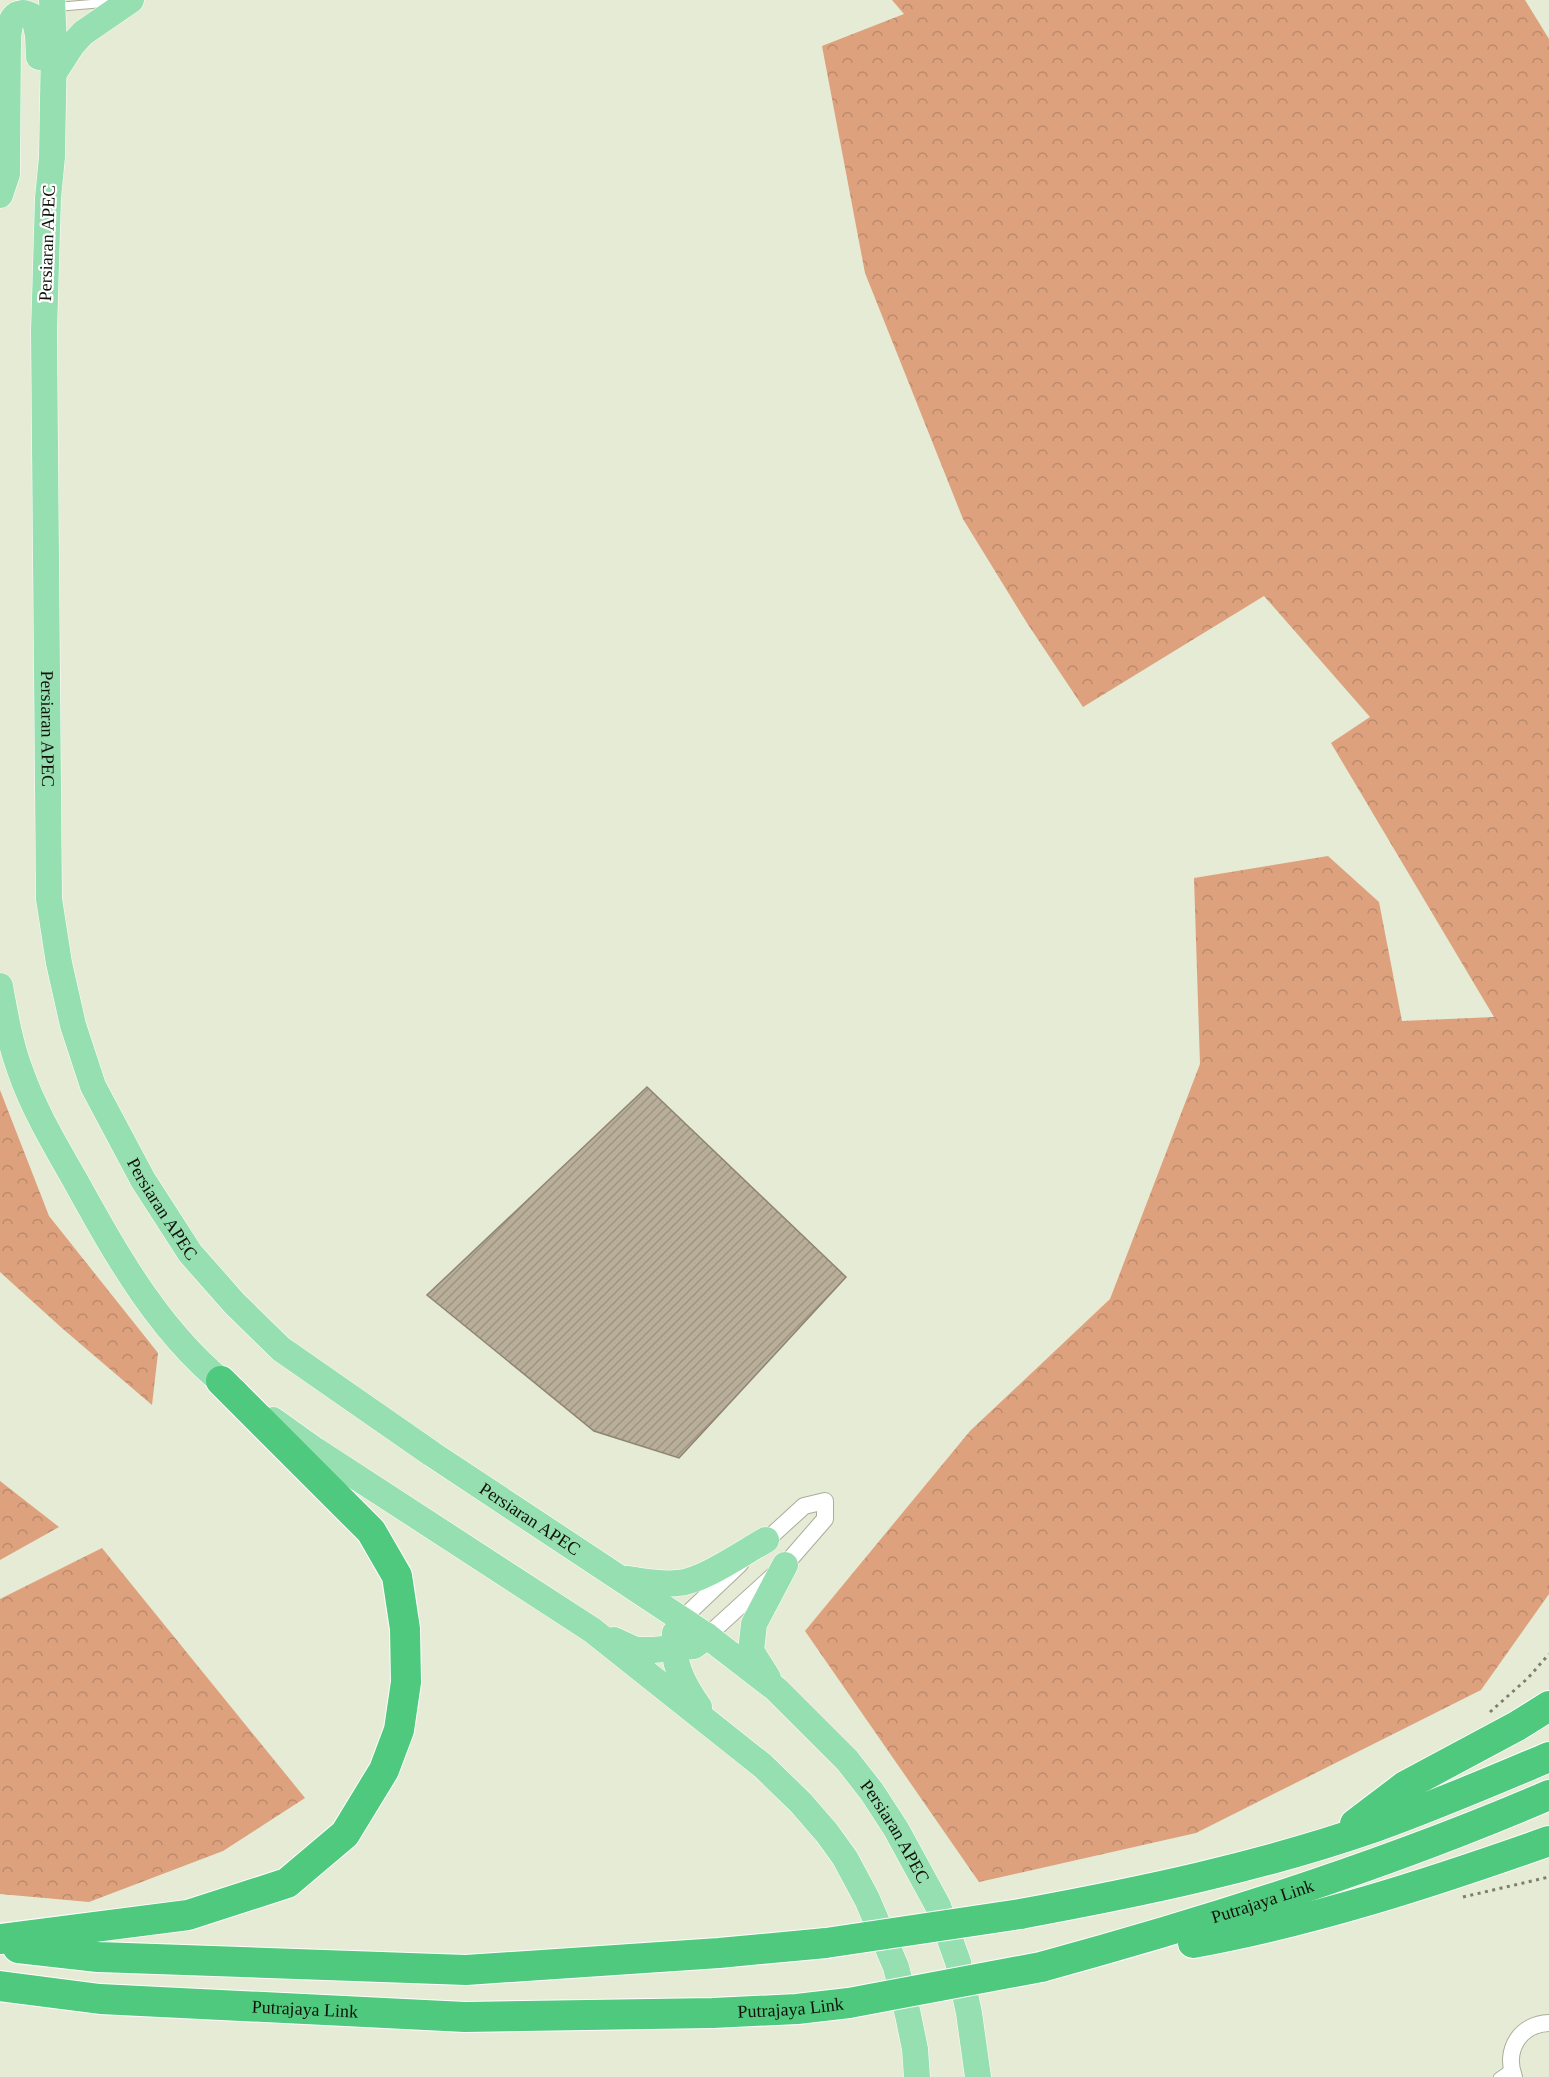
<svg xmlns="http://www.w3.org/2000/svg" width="1549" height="2077" font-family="'Times New Roman',serif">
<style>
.forest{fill:url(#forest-crowns)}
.building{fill:url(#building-hatch);stroke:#8e8471;stroke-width:1.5}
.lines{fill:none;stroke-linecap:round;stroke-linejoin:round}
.lane-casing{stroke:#a9ae99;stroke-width:10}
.street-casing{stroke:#a9ae99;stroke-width:18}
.primary-casing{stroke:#fff;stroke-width:27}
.highway-casing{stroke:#fff;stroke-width:32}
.path{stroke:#7b7f70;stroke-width:3;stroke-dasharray:3 4.5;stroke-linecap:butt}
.lane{stroke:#fff;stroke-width:8}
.street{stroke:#fff;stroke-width:16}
.primary{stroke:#95dfb1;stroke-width:26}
.highway{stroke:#4fc97d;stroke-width:30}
.highway-bridge-casing{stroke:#fff;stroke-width:32;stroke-linecap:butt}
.highway-bridge{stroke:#4fc97d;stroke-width:30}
.labels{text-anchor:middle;stroke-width:4.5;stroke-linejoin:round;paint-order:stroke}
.street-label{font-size:18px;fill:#0f1109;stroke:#fff}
</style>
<defs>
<pattern id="forest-crowns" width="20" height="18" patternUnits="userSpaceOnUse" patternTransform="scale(1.5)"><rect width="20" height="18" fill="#dda17e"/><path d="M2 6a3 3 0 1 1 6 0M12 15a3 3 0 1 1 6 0" fill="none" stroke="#bc8a6c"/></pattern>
<pattern id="building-hatch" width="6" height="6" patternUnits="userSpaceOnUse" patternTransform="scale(1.5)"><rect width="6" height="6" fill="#b8ae99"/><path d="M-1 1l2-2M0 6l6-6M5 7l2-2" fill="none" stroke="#9d9582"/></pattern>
</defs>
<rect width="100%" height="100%" fill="#e5ebd4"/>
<g class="forest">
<path d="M892,0H1525L1549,39V1594L1481,1690L1196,1833L979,1882L805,1631L970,1431L1110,1299L1200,1064L1194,878L1328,856L1379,902L1402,1021L1494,1017L1331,743L1370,717L1264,596L1083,707L1027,623L963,519L865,273L822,46L904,14Z"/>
<path d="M0,1090L49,1216L158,1353L152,1405L63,1329L0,1272Z"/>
<path d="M0,1481L59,1527L0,1560Z"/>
<path d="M102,1548L305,1798L223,1851L89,1902L0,1894V1599Z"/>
</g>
<path class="building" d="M647,1087L846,1277L679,1458L594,1431L427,1295Z"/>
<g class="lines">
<g class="lane-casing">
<g id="lane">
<path d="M56,7L115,2"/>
<path d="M1498,2077L1511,2068"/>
</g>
</g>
<g class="street-casing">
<g id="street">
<path d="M682,1619L740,1564"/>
<path d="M707,1636L785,1565L825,1519V1501L804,1506L759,1547"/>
<path d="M1514,2077C1504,2050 1520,2024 1549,2023"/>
</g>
</g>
<g class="primary-casing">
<g id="primary">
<path id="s1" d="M52,0L54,43L52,157L48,198L44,332L49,899L59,963L73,1025L93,1086L143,1180L190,1253L234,1303L281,1349L432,1454L707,1636L776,1689L847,1760L872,1792L896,1829L938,1906L958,1962L969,2013L978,2077"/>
<path d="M54,73L72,45L83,33L131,0"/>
<path d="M0,195L7,174L8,39C9,23 13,5 34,17L38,35L39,57"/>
<path d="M0,986C5,1014 10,1043 20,1070C33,1108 55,1145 75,1180C118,1258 163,1339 236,1393"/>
<path d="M273,1420L315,1450L592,1630L763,1766L801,1803L827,1833L845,1858L867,1899L896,1967L908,2015L915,2049L917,2077"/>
<path d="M627,1579C643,1581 661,1585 678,1583C703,1581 742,1553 766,1540"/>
<path d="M675,1633C671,1662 683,1684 699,1707"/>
<path d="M614,1640L636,1650H653L694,1646L707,1636"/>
<path d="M768,1678L751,1651L754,1624L785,1565"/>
</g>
</g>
<g class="highway-casing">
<g id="highway">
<path d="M1355,1824L1405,1786L1517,1726L1549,1706"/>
<path d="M1020,1914C1140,1892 1260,1867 1375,1827C1434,1806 1492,1781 1549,1757"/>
<path d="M0,1939L188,1915L287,1883L345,1834L384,1770L399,1730L406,1682L405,1629L397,1576L371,1531L221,1381"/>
<path d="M1193,1943C1314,1921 1433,1882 1549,1841"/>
<path d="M18,1948L98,1957L466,1970L719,1953L826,1943"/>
<path id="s2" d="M1041,1967C1214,1920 1384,1866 1549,1795"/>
<path id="s3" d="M0,1986L100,1999L465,2017L713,2013L797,2009L849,2003"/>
</g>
</g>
<g class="path">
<path d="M1490,1712L1528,1678L1549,1654"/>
<path d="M1463,1897L1549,1877"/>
</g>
<use href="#lane" class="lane"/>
<use href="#street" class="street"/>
<use href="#primary" class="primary"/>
<use href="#highway" class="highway"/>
<g class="highway-bridge-casing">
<g id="highway-bridge">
<path d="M826,1943L1020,1914"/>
<path d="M849,2003L1041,1967"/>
</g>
</g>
<use href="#highway-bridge" class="highway-bridge"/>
</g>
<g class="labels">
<g class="street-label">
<text transform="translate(47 243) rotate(-88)" y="6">Persiaran APEC</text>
<text dy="6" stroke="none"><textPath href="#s1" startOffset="729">Persiaran APEC</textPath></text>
<text dy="6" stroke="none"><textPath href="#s1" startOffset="1233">Persiaran APEC</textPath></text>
<text dy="6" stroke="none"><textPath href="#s1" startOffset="1719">Persiaran APEC</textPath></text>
<text dy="6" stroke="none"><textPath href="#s1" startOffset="2205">Persiaran APEC</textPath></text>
<text dy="6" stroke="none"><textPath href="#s2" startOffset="231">Putrajaya Link</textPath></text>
<text dy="6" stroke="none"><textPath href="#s3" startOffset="792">Putrajaya Link</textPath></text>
<text dy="6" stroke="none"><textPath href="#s3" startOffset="306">Putrajaya Link</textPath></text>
</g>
</g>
</svg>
